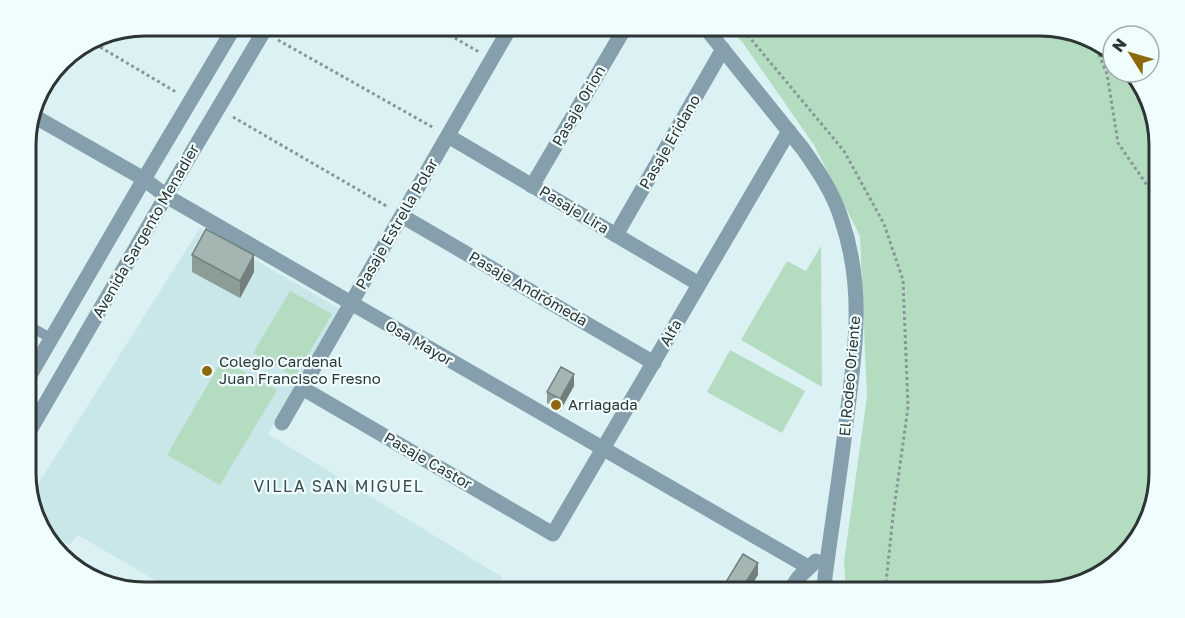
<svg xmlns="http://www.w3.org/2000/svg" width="1185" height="618" font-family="'Golos Text',sans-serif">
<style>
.built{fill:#c9e6e9}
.green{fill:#b4dcc1}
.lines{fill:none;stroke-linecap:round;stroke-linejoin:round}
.path{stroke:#889798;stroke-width:3;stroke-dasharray:3 3;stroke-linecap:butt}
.service{stroke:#85a0ac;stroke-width:10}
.minor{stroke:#85a0ac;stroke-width:15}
.tertiary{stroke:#85a0ac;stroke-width:15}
.wall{fill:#8c9d98}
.shaded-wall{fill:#727f7c}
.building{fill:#a3b6b1;stroke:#727f7c;stroke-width:1.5}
.poi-dot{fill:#8c6a0c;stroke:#f0fdfe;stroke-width:2}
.labels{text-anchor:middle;stroke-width:4.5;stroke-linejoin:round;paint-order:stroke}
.street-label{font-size:15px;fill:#2c3434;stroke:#f0fdfe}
.poi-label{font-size:15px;fill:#2c3434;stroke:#f0fdfe;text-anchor:start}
.neighbourhood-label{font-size:16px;letter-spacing:1.5px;fill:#3b4d4e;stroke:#f0fdfe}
.rim{fill:none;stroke:#2c3434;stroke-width:3}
</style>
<rect width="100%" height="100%" fill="#dcf1f3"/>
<path class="built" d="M200,228L340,309L268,434L502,577L493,592H175L78,535L69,545L44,531L30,497Z"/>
<g class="green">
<path d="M727,26H1040L1093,38L1113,55V72H1132L1139,78L1159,130V473L1147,526L1106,573L1047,592H846L844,561L867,397L860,236L814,145L743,43Z"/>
<path d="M821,246L822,387L741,340L787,261L806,271Z"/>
<path d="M290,291L332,314L295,377L253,353Z"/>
<path d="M730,350L805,391L782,433L707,392Z"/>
<path d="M222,360L277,390L220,485L167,455Z"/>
</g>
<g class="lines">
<g class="path">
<path d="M434,26L479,52"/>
<path d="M740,26L844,151L884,224L903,280L908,407L893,516L885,592"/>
<path d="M1092,38L1107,74L1118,143L1149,188L1159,198"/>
<path d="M278,40L434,128"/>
<path d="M90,41L176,92"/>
<path d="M233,117L388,207"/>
</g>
<path class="service" d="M26,324L52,339"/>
<g class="minor">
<path d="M704,26L803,149C819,172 834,194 842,221C864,286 856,348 847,415C841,469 832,523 825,577L824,592"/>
<path d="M32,115L144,179L166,196L808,567"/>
<path d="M448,136L699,284"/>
<path d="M532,186L626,26"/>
<path d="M402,216L654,363"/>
<path d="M616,235L723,49"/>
<path d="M302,388L553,534L789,131"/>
<path d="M282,423L511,26"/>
<path d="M89,578L94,580"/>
<path d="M789,592L798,578L816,561"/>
</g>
<g class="tertiary">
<path d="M26,382L144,179L235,26"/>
<path d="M26,437L166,196L267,26"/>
</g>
</g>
<g class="wall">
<path d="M192,255L254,272L240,298L192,272Z"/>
<path d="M574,386L560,411L547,403V392Z"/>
<path d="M758,575L747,592H726V582Z"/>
</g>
<g class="shaded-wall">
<path d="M254,255V272L240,298V281Z"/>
<path d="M574,374V386L560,411V399Z"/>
<path d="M758,563V575L747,592H740Z"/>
</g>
<g class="building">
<path d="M206,229L254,255L240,281L192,255Z"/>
<path d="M561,367L574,374L560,399L547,392Z"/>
<path d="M743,554L758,563L740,591L726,582Z"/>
</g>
<g class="poi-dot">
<circle cx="207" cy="371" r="6"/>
<circle cx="556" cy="405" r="6"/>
</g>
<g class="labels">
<g class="street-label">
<text transform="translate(579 106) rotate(-60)" y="5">Pasaje Orion</text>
<text transform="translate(670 142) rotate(-60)" y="5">Pasaje Eridano</text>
<text transform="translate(574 210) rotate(31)" y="5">Pasaje Lira</text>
<text transform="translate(397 224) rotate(-60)" y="5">Pasaje Estrella Polar</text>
<text transform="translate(146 231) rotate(-60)" y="5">Avenida Sargento Menadier</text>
<text transform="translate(528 289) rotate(30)" y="5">Pasaje Andrómeda</text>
<text transform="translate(671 333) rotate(-60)" y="5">Alfa</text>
<text transform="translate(419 343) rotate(30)" y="5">Osa Mayor</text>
<text transform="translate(850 376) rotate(-85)" y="5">El Rodeo Oriente</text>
<text transform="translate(428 461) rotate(30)" y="5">Pasaje Castor</text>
</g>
<g class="poi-label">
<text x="219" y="367">Colegio Cardenal<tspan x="219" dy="17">Juan Francisco Fresno</tspan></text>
<text x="568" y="410">Arriagada</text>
</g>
<g class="neighbourhood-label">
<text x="339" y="492">VILLA SAN MIGUEL</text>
</g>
</g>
<path d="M0 0H1185V618H0ZM145 36H1040A109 109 0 0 1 1149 145V473A109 109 0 0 1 1040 582H145A109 109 0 0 1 36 473V145A109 109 0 0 1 145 36Z" fill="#f0fdfe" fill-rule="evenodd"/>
<path class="rim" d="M145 36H1040A109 109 0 0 1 1149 145V473A109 109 0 0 1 1040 582H145A109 109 0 0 1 36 473V145A109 109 0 0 1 145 36Z"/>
<g transform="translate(1131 54) rotate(307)"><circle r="28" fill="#f0fdfe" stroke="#a2adad" stroke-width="1.5"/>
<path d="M0-4.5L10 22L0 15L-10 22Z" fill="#8c6a0c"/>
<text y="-9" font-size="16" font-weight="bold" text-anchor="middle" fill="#2c3434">N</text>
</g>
</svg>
